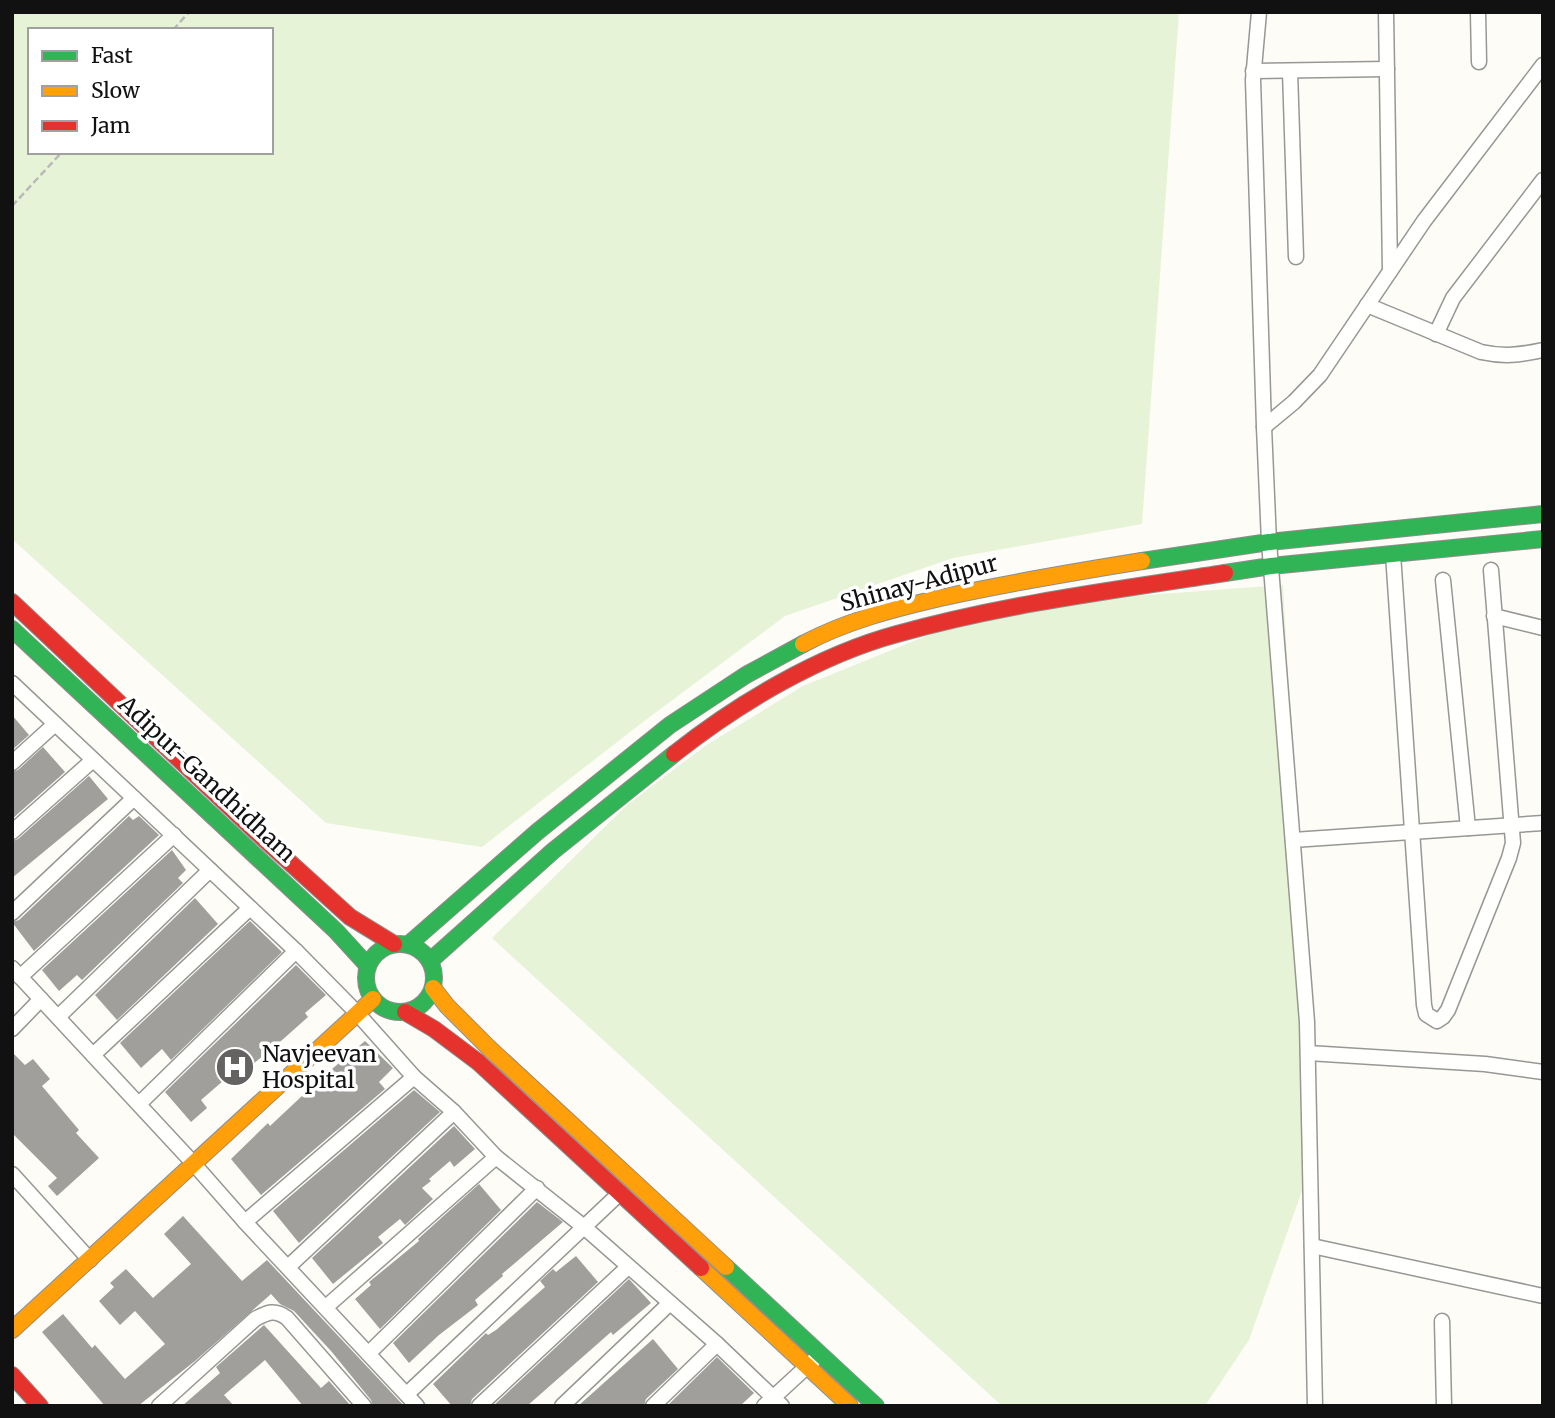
<svg xmlns="http://www.w3.org/2000/svg" width="1555" height="1418" font-family="Merriweather,serif">
<style>
.green{fill:#e7f3d7;fill-rule:evenodd}
.building{fill:#a19f9c}
.lines{fill:none;stroke-linecap:round;stroke-linejoin:round}
.street-casing{stroke:#979795;stroke-width:17}
.fast-casing{stroke:#8e8d8b;stroke-width:18}
.slow-casing{stroke:#8e8d8b;stroke-width:18}
.jam-casing{stroke:#8e8d8b;stroke-width:18}
.path{stroke:#b9b9b8;stroke-width:2.5;stroke-dasharray:7 3.5;stroke-linecap:butt}
.street{stroke:#fffffe;stroke-width:14}
.fast{stroke:#30b455;stroke-width:16}
.slow{stroke:#ff9f0a;stroke-width:16}
.jam{stroke:#e5322d;stroke-width:16}
.labels{text-anchor:middle;stroke-width:7;stroke-linejoin:round;paint-order:stroke}
.street-label{font-size:23px;fill:#111;stroke:#fff}
.poi-label{font-size:23px;fill:#111;stroke:#fff;text-anchor:start}
</style>
<rect width="100%" height="100%" fill="#fdfcf7"/>
<g class="green">
<path d="M12,12H1179L1142,524L953,558L785,616L639,725L482,847L326,823L12,539ZM30,30H271V152H30Z"/>
<path d="M1283,585L1314,1157L1249,1340L1205,1406H1002L492,938L627,805L705,746L803,686L931,634L1080,600Z"/>
</g>
<g class="building">
<path d="M12,715L29,735L12,750Z"/>
<path d="M43,747L65,772L12,819V772L18,770Z"/>
<path d="M89,776L108,799L12,878V841L18,839Z"/>
<path d="M129,816L133,820L139,816L159,835L34,951L12,922L19,920Z"/>
<path d="M172,850L186,870L178,878L183,883L82,980L77,975L59,991L42,970Z"/>
<path d="M195,898L218,924L117,1020L95,995Z"/>
<path d="M250,921L282,952L171,1060L162,1049L141,1068L120,1043Z"/>
<path d="M296,965L326,995L305,1013L308,1017L281,1041L235,1079L231,1074L201,1100L207,1108L191,1122L165,1092Z"/>
<path d="M365,1041L393,1068L379,1082L385,1089L261,1195L231,1159L268,1123L270,1126L319,1080Z"/>
<path d="M12,1052L25,1065L33,1059L50,1079L42,1086L79,1130L76,1133L99,1158L57,1196L48,1186L57,1178L12,1133Z"/>
<path d="M414,1090L440,1112L299,1243L273,1211Z"/>
<path d="M454,1126L475,1149L454,1167L450,1161L429,1179L431,1181L422,1188L433,1199L405,1225L400,1219L378,1237L383,1243L333,1284L312,1258Z"/>
<path d="M479,1184L501,1210L380,1329L355,1299L371,1285L369,1282L419,1241L418,1239Z"/>
<path d="M537,1202L563,1222L502,1274L503,1276L475,1300L478,1305L439,1335L409,1363L393,1343Z"/>
<path d="M183,1216L242,1281L267,1260L404,1406H373L371,1400L331,1351L294,1311L280,1304L271,1294L195,1361L138,1406H105L42,1332L63,1314L92,1348L95,1345L125,1379L165,1344L135,1311L120,1325L99,1301L114,1287L110,1283L126,1269L153,1298L191,1264L164,1234Z"/>
<path d="M576,1256L598,1282L472,1399L470,1406H452L433,1384L486,1333L488,1335L496,1330L545,1287L540,1281L553,1269L556,1272Z"/>
<path d="M629,1279L651,1303L613,1335L611,1332L527,1406H493Z"/>
<path d="M264,1325L321,1388L329,1381L351,1406H303L265,1360L224,1395L234,1406H182L220,1373L216,1367Z"/>
<path d="M653,1339L678,1369L646,1399L644,1406H578Z"/>
<path d="M717,1357L754,1393L740,1406H667Z"/>
</g>
<g class="lines">
<g class="street-casing">
<g id="street">
<path d="M1259,12L1253,80L1264,427L1269,542L1307,1022L1315,1406"/>
<path d="M1386,12L1390,271"/>
<path d="M1478,12L1479,62"/>
<path d="M1253,71L1387,69"/>
<path d="M1290,71L1296,257"/>
<path d="M1367,305L1481,352C1504,357 1520,355 1543,350"/>
<path d="M1436,334L1453,298L1543,180"/>
<path d="M1264,427L1294,402L1320,375L1424,221L1543,65"/>
<path d="M1393,554L1424,1005L1426,1014L1437,1021L1443,1017L1448,1010L1509,858L1513,843L1491,570"/>
<path d="M1443,580L1468,828"/>
<path d="M1494,616L1543,628"/>
<path d="M12,683L296,951L358,1014L414,1077L454,1112L496,1157L584,1227L717,1344L782,1406"/>
<path d="M12,763L55,724"/>
<path d="M12,832L93,760"/>
<path d="M1293,840L1543,823"/>
<path d="M12,913L134,798"/>
<path d="M12,968L194,1164L245,1222L417,1406"/>
<path d="M20,977L174,835"/>
<path d="M58,1017L210,870"/>
<path d="M12,1029L41,999"/>
<path d="M1308,1053L1485,1064L1543,1072"/>
<path d="M93,1055L250,908"/>
<path d="M139,1104L296,951"/>
<path d="M12,1174L90,1260"/>
<path d="M245,1222L414,1077"/>
<path d="M1312,1246L1543,1296"/>
<path d="M288,1267L454,1112"/>
<path d="M326,1307L496,1157"/>
<path d="M1442,1321L1444,1406"/>
<path d="M369,1353L537,1188"/>
<path d="M407,1394L620,1193"/>
<path d="M159,1406L255,1319C268,1312 275,1309 287,1318L364,1406"/>
<path d="M479,1406L628,1267"/>
<path d="M562,1406L670,1303"/>
<path d="M653,1406L717,1344"/>
<path d="M764,1406L814,1360"/>
</g>
</g>
<g class="fast-casing">
<g id="fast">
<path d="M1142,561L1269,542L1543,514"/>
<path d="M1225,573L1271,566L1543,539"/>
<path d="M12,629L336,931L367,965"/>
<circle cx="400" cy="978" r="34"/>
<path d="M409,944L537,832L670,725L746,675L803,644"/>
<path d="M430,961L553,851L674,754"/>
<path d="M726,1267L876,1406"/>
</g>
</g>
<g class="slow-casing">
<g id="slow">
<path d="M803,644C846,621 893,609 940,598C1007,583 1074,572 1142,561"/>
<path d="M433,988L447,1006L489,1048L726,1267"/>
<path d="M701,1268L850,1406"/>
<path d="M12,1330L373,999"/>
</g>
</g>
<g class="jam-casing">
<g id="jam">
<path d="M12,602L254,830L350,917L394,944"/>
<path d="M674,754C737,704 819,655 897,634C1004,604 1115,590 1225,573"/>
<path d="M405,1012L434,1029L478,1062L701,1268"/>
<path d="M12,1375L40,1406"/>
</g>
</g>
<g class="path">
<path d="M173,30L189,12"/>
<path d="M12,206L62,152"/>
</g>
<use href="#street" class="street"/>
<use href="#fast" class="fast"/>
<use href="#slow" class="slow"/>
<use href="#jam" class="jam"/>
</g>
<defs>
<g id="hospital-disc" transform="scale(2.0125)"><circle r="9.5" fill="#646362" stroke="#fff"/><path d="M-5-5h3v3.5h4V-5h3V5h-3V1.5h-4V5h-3Z" fill="#fff"/></g>
</defs>
<g fill-rule="evenodd">
<use href="#hospital-disc" x="235" y="1067"/>
</g>
<g class="labels">
<g class="street-label">
<text transform="translate(919 583) rotate(-15)" y="8">Shinay-Adipur</text>
<text transform="translate(207 779) rotate(43)" y="8">Adipur-Gandhidham</text>
</g>
<g class="poi-label">
<text x="262" y="1062">Navjeevan<tspan x="262" dy="26">Hospital</tspan></text>
</g>
</g>
<rect width="1555" height="1418" fill="none" stroke="#111111" stroke-width="28"/>
<rect x="28" y="28" width="245" height="126" fill="#ffffff" stroke="#a0a0a0" stroke-width="2"/>
<rect x="42" y="51" width="35" height="10" fill="#30b455" stroke="#a0a0a0" stroke-width="2"/>
<text x="91" y="63" font-size="21" fill="#111111">Fast</text>
<rect x="42" y="86" width="35" height="10" fill="#ff9f0a" stroke="#a0a0a0" stroke-width="2"/>
<text x="91" y="98" font-size="21" fill="#111111">Slow</text>
<rect x="42" y="121" width="35" height="10" fill="#e5322d" stroke="#a0a0a0" stroke-width="2"/>
<text x="91" y="133" font-size="21" fill="#111111">Jam</text>
</svg>
